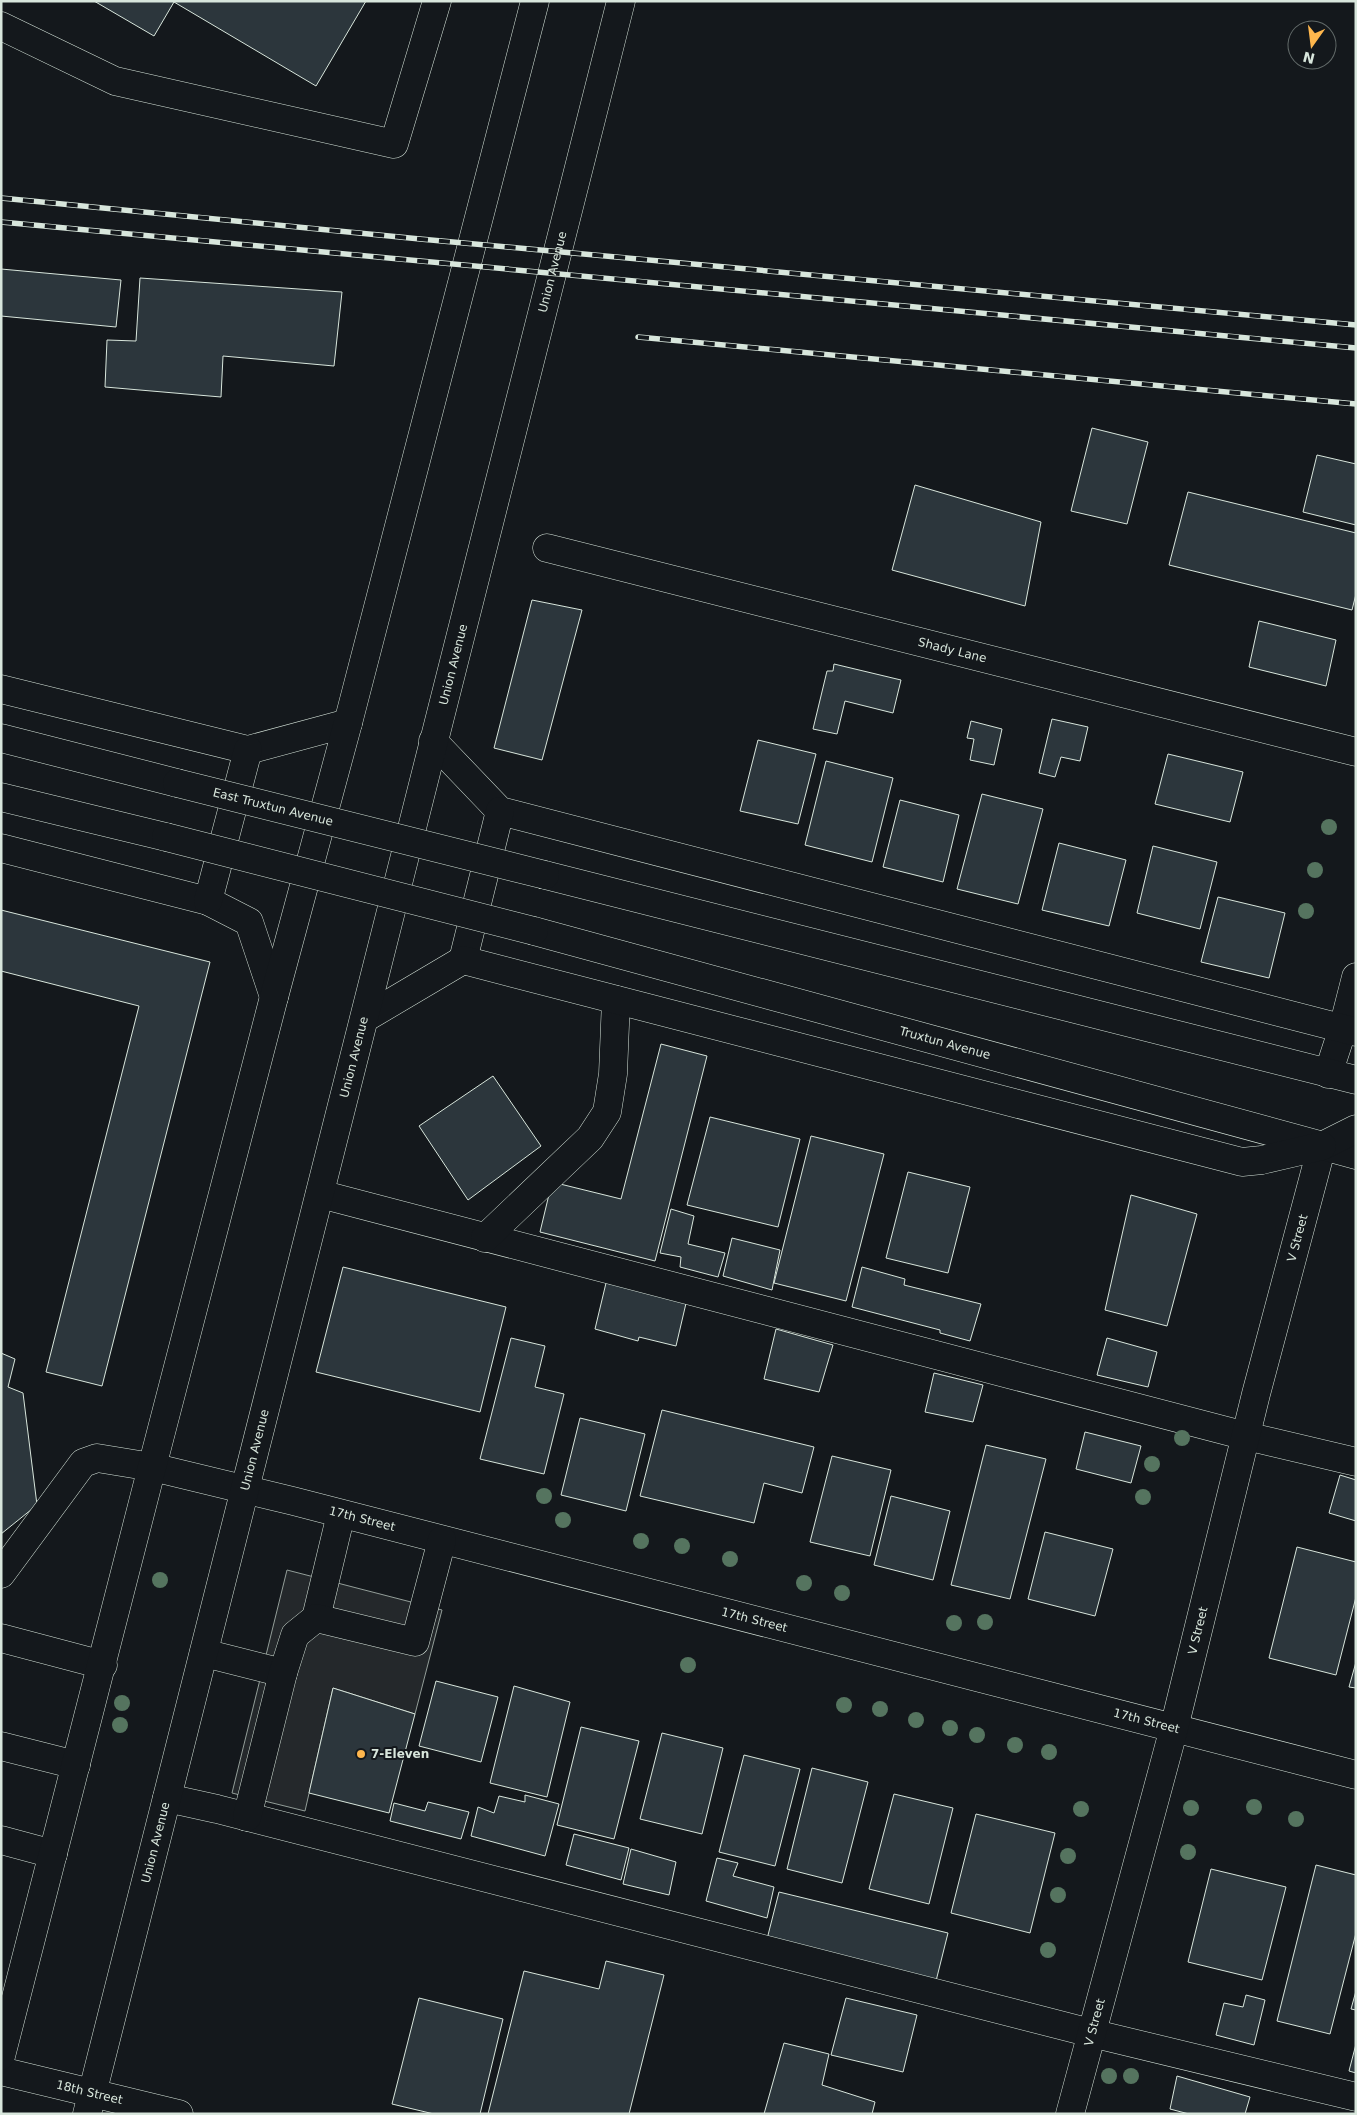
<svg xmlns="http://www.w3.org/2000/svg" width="1357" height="2115" font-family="'DejaVu Sans',sans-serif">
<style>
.parking{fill:#24282b;stroke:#939e99}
.building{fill:#2c363c;stroke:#d8e6dc}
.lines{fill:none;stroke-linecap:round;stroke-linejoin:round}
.minor-casing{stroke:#d8e6dc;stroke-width:29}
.major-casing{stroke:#d8e6dc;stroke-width:29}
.highway-casing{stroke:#d8e6dc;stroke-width:29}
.minor{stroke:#14181c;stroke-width:28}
.major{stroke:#14181c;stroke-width:28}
.highway{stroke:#14181c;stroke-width:28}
.rail-casing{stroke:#d8e6dc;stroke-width:5.5}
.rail{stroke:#14181c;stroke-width:4;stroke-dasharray:11;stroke-linecap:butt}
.major-bridge-casing{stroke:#d8e6dc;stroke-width:29;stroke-linecap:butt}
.major-bridge{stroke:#14181c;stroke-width:28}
.tree{fill:#55745f}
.poi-dot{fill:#ffb74d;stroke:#14181c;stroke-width:2}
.labels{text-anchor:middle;stroke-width:4;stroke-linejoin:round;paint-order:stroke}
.street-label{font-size:12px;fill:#d8e6dc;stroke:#14181c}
.poi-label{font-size:12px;font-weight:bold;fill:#d8e6dc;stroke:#14181c;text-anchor:start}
</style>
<rect width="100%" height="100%" fill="#14181c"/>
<path class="parking" d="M287,1570L442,1610L415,1714L333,1688L305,1811L232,1793Z"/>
<g class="building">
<path d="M94,1H366L316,86L174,2L154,36Z"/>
<path d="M1,269L121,280L116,327L1,316Z"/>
<path d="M140,278L342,292L334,366L223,356L221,397L105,387L107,340L136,341Z"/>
<path d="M1092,428L1148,442L1127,524L1071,511Z"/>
<path d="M1317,455L1356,464V525L1303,512Z"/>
<path d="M915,485L1041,522L1025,606L892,570Z"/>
<path d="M1188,492L1356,533V594L1352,610L1169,565Z"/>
<path d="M532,600L582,610L542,760L494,748Z"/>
<path d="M1259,621L1336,640L1326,686L1249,667Z"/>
<path d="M834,664L901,680L893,713L845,701L837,734L813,729L827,671H833Z"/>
<path d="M1052,719L1088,727L1080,761L1061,757L1055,777L1039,773Z"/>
<path d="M971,721L1002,729L994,765L970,760L974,739L967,738Z"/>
<path d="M758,740L816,754L798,824L740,811Z"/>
<path d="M1168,754L1243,772L1230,822L1155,804Z"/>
<path d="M826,761L893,778L872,862L805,845Z"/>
<path d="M982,794L1043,809L1018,904L957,889Z"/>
<path d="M900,800L959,815L943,882L883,867Z"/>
<path d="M1059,843L1126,860L1109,926L1042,910Z"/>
<path d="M1153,846L1217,862L1200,929L1137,913Z"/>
<path d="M1218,897L1285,913L1269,978L1201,962Z"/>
<path d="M1,910L210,962L102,1386L46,1372L139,1006L1,971Z"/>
<path d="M661,1044L707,1056L655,1261L540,1232L552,1182L621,1199Z"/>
<path d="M493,1076L541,1146L468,1200L419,1126Z"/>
<path d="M710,1117L800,1139L778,1227L687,1205Z"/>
<path d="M811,1136L884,1154L846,1301L774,1283Z"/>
<path d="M908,1172L970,1187L948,1273L886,1258Z"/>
<path d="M1131,1195L1197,1214L1167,1326L1105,1310Z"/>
<path d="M671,1209L694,1216L688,1244L725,1253L718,1277L680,1267L681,1257L660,1253Z"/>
<path d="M732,1238L780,1250L772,1290L723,1276Z"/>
<path d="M343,1267L506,1307L480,1412L316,1372Z"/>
<path d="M862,1267L905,1279L904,1285L981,1304L970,1341L940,1333V1330L852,1307Z"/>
<path d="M606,1283L687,1299L676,1346L639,1337L638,1341L595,1329Z"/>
<path d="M776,1329L833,1345L819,1392L764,1379Z"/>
<path d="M511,1338L545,1346L535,1387L564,1394L544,1474L480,1459Z"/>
<path d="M1107,1338L1157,1352L1148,1387L1097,1375Z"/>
<path d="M1,1353L15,1359L8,1387L23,1393L37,1505L1,1534Z"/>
<path d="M934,1373L983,1385L973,1422L925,1412Z"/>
<path d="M662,1410L814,1447L802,1493L764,1483L754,1523L640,1496Z"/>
<path d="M580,1418L645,1434L626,1511L561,1495Z"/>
<path d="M1085,1432L1141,1446L1131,1483L1076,1469Z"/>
<path d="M986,1445L1046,1459L1010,1599L951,1585Z"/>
<path d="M832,1456L891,1470L870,1556L810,1542Z"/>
<path d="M1340,1475L1356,1480V1521L1329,1513Z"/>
<path d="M891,1496L950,1511L933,1580L874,1565Z"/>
<path d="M1045,1532L1113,1549L1095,1616L1028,1599Z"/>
<path d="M1297,1547L1356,1562V1597L1336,1675L1269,1658Z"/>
<path d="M1356,1662V1688L1349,1687Z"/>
<path d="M436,1681L498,1697L481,1762L419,1746Z"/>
<path d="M514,1686L570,1702L547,1797L490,1783Z"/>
<path d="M333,1688L415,1714L389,1813L309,1793Z"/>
<path d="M581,1727L639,1741L614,1839L557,1825Z"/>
<path d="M662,1733L723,1748L702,1834L640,1819Z"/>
<path d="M744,1755L800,1769L775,1866L719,1852Z"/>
<path d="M812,1768L868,1782L842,1883L787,1869Z"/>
<path d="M894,1794L953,1808L929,1904L869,1889Z"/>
<path d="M525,1795L559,1804L545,1856L471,1836L478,1807L494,1813L499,1796L525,1802Z"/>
<path d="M428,1802L469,1812L461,1839L390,1821L394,1803L425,1811Z"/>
<path d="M976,1814L1055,1833L1030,1933L951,1913Z"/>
<path d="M574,1834L629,1848L621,1880L566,1865Z"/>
<path d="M631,1849L676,1862L669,1895L623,1884Z"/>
<path d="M717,1858L738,1863L733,1876L774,1887L767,1918L706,1901Z"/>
<path d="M1316,1865L1356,1875V1933L1330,2034L1277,2021Z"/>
<path d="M1211,1869L1286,1887L1262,1980L1188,1962Z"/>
<path d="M779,1892L948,1933L935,1985L766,1943Z"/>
<path d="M606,1961L664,1975L629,2114H488L524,1971L599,1989Z"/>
<path d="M1356,1991V2010L1351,2009Z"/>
<path d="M1246,1995L1265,2000L1254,2045L1216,2035L1224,2003L1243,2007Z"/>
<path d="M419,1998L503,2019L480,2114H434L392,2104Z"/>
<path d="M846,1998L917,2015L903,2072L831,2055Z"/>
<path d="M784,2043L829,2054L822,2085L875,2102L872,2114H764Z"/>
<path d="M1356,2044V2073L1349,2071Z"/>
<path d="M1177,2076L1250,2097L1245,2114H1189L1170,2109Z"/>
</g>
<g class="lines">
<g class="minor-casing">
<g id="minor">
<path d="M1,26L115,81L394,144L437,1"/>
<path id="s1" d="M547,548L1356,752"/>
<path d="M1328,1074L1343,1028L1356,977"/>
<path d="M320,1194L1246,1436L1356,1462"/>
<path d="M485,1238L590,1138L607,1112L613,1074L616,1000"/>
<path id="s2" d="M1,1574L83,1463L97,1458L152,1467L293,1501L1356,1775"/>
<path d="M316,1618L341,1514"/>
<path d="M1,1638L103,1665"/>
<path d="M204,1653L283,1673"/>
<path d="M1,1746L76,1765"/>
<path d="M167,1798L217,1809L1091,2033L1356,2097"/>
<path d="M247,1817L283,1673L295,1635L316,1618L415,1642L442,1540"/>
<path d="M1,1840L53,1854"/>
<path id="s3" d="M1,2071L179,2114"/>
<path id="s4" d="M1070,2114L1174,1728L1256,1394L1322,1146"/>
</g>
</g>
<g class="major-casing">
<g id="major">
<path d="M1,738L177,783"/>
<path d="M1,797L166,837"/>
<path d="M545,875L1356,1080"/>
<path id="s5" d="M534,931L1356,1155"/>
<path d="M1322,1146L1356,1129"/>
</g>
</g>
<g class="highway-casing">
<g id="highway">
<path d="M1,689L248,750L348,723"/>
<path d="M433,741L500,811L1356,1032"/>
<path d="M1,848L208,901L249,922L274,997"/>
<path d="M208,901L248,750"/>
<path d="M463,960L500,811"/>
<path d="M365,1018L463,960L1242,1162L1262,1160L1322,1146"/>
<path d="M1,2056L152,1467L274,997L348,723L535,1"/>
<path id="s6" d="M87,2114L621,1"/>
</g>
</g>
<use href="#minor" class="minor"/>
<use href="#major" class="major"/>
<use href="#highway" class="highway"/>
<g class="rail-casing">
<g id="rail">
<path d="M1,198L420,239L1356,325"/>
<path d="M1,222L1356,348"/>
<path d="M638,337L1356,404"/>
</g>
</g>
<use href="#rail" class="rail"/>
<g class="major-bridge-casing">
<g id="major-bridge">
<path id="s7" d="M177,783L545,875"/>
<path d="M166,837L534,931"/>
</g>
</g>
<use href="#major-bridge" class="major-bridge"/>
</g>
<g class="tree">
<circle cx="1329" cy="827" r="8"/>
<circle cx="1315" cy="870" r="8"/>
<circle cx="1306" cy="911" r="8"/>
<circle cx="1182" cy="1438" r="8"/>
<circle cx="1152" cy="1464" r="8"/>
<circle cx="544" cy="1496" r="8"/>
<circle cx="1143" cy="1497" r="8"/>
<circle cx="563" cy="1520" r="8"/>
<circle cx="641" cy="1541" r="8"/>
<circle cx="682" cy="1546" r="8"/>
<circle cx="730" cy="1559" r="8"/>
<circle cx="160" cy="1580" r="8"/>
<circle cx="804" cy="1583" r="8"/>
<circle cx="842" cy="1593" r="8"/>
<circle cx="985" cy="1622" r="8"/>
<circle cx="954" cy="1623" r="8"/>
<circle cx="688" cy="1665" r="8"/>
<circle cx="122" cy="1703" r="8"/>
<circle cx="844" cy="1705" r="8"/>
<circle cx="880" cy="1709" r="8"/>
<circle cx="916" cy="1720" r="8"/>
<circle cx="120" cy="1725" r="8"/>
<circle cx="950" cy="1728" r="8"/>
<circle cx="977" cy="1735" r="8"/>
<circle cx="1015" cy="1745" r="8"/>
<circle cx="1049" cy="1752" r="8"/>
<circle cx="1254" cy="1807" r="8"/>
<circle cx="1191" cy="1808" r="8"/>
<circle cx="1081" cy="1809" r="8"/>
<circle cx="1296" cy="1819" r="8"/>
<circle cx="1188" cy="1852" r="8"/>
<circle cx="1068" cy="1856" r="8"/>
<circle cx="1058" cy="1895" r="8"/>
<circle cx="1048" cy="1950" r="8"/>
<circle cx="1109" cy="2076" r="8"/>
<circle cx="1131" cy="2076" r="8"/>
</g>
<circle class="poi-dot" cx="361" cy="1754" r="5"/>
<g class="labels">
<g class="street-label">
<text dy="4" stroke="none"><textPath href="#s6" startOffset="1900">Union Avenue</textPath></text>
<text dy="4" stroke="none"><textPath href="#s1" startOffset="418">Shady Lane</textPath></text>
<text dy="4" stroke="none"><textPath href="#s6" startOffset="1495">Union Avenue</textPath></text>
<text dy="4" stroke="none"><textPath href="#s7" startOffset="99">East Truxtun Avenue</textPath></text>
<text dy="4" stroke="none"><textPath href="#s5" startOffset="426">Truxtun Avenue</textPath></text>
<text dy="4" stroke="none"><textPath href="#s6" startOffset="1090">Union Avenue</textPath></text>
<text dy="4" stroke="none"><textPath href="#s4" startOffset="905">V Street</textPath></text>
<text dy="4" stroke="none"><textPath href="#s6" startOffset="685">Union Avenue</textPath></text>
<text dy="4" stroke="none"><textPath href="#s2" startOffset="425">17th Street</textPath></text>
<text dy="4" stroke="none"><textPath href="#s2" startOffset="830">17th Street</textPath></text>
<text dy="4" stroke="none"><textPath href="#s4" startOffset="500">V Street</textPath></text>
<text dy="4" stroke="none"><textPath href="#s2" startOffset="1235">17th Street</textPath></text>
<text dy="4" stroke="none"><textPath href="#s6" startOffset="280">Union Avenue</textPath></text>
<text dy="4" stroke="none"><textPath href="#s4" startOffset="95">V Street</textPath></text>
<text dy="4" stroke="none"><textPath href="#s3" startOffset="91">18th Street</textPath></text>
</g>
<g class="poi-label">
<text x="371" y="1758">7-Eleven</text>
</g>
</g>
<rect width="1357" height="2115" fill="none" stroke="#d8e6dc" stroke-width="5"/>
<g transform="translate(1312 45) rotate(194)"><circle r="24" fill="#14181c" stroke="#626a69"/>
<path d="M0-4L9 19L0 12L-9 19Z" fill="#ffb74d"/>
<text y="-8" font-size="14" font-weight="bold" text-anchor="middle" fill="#d8e6dc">N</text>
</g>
</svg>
